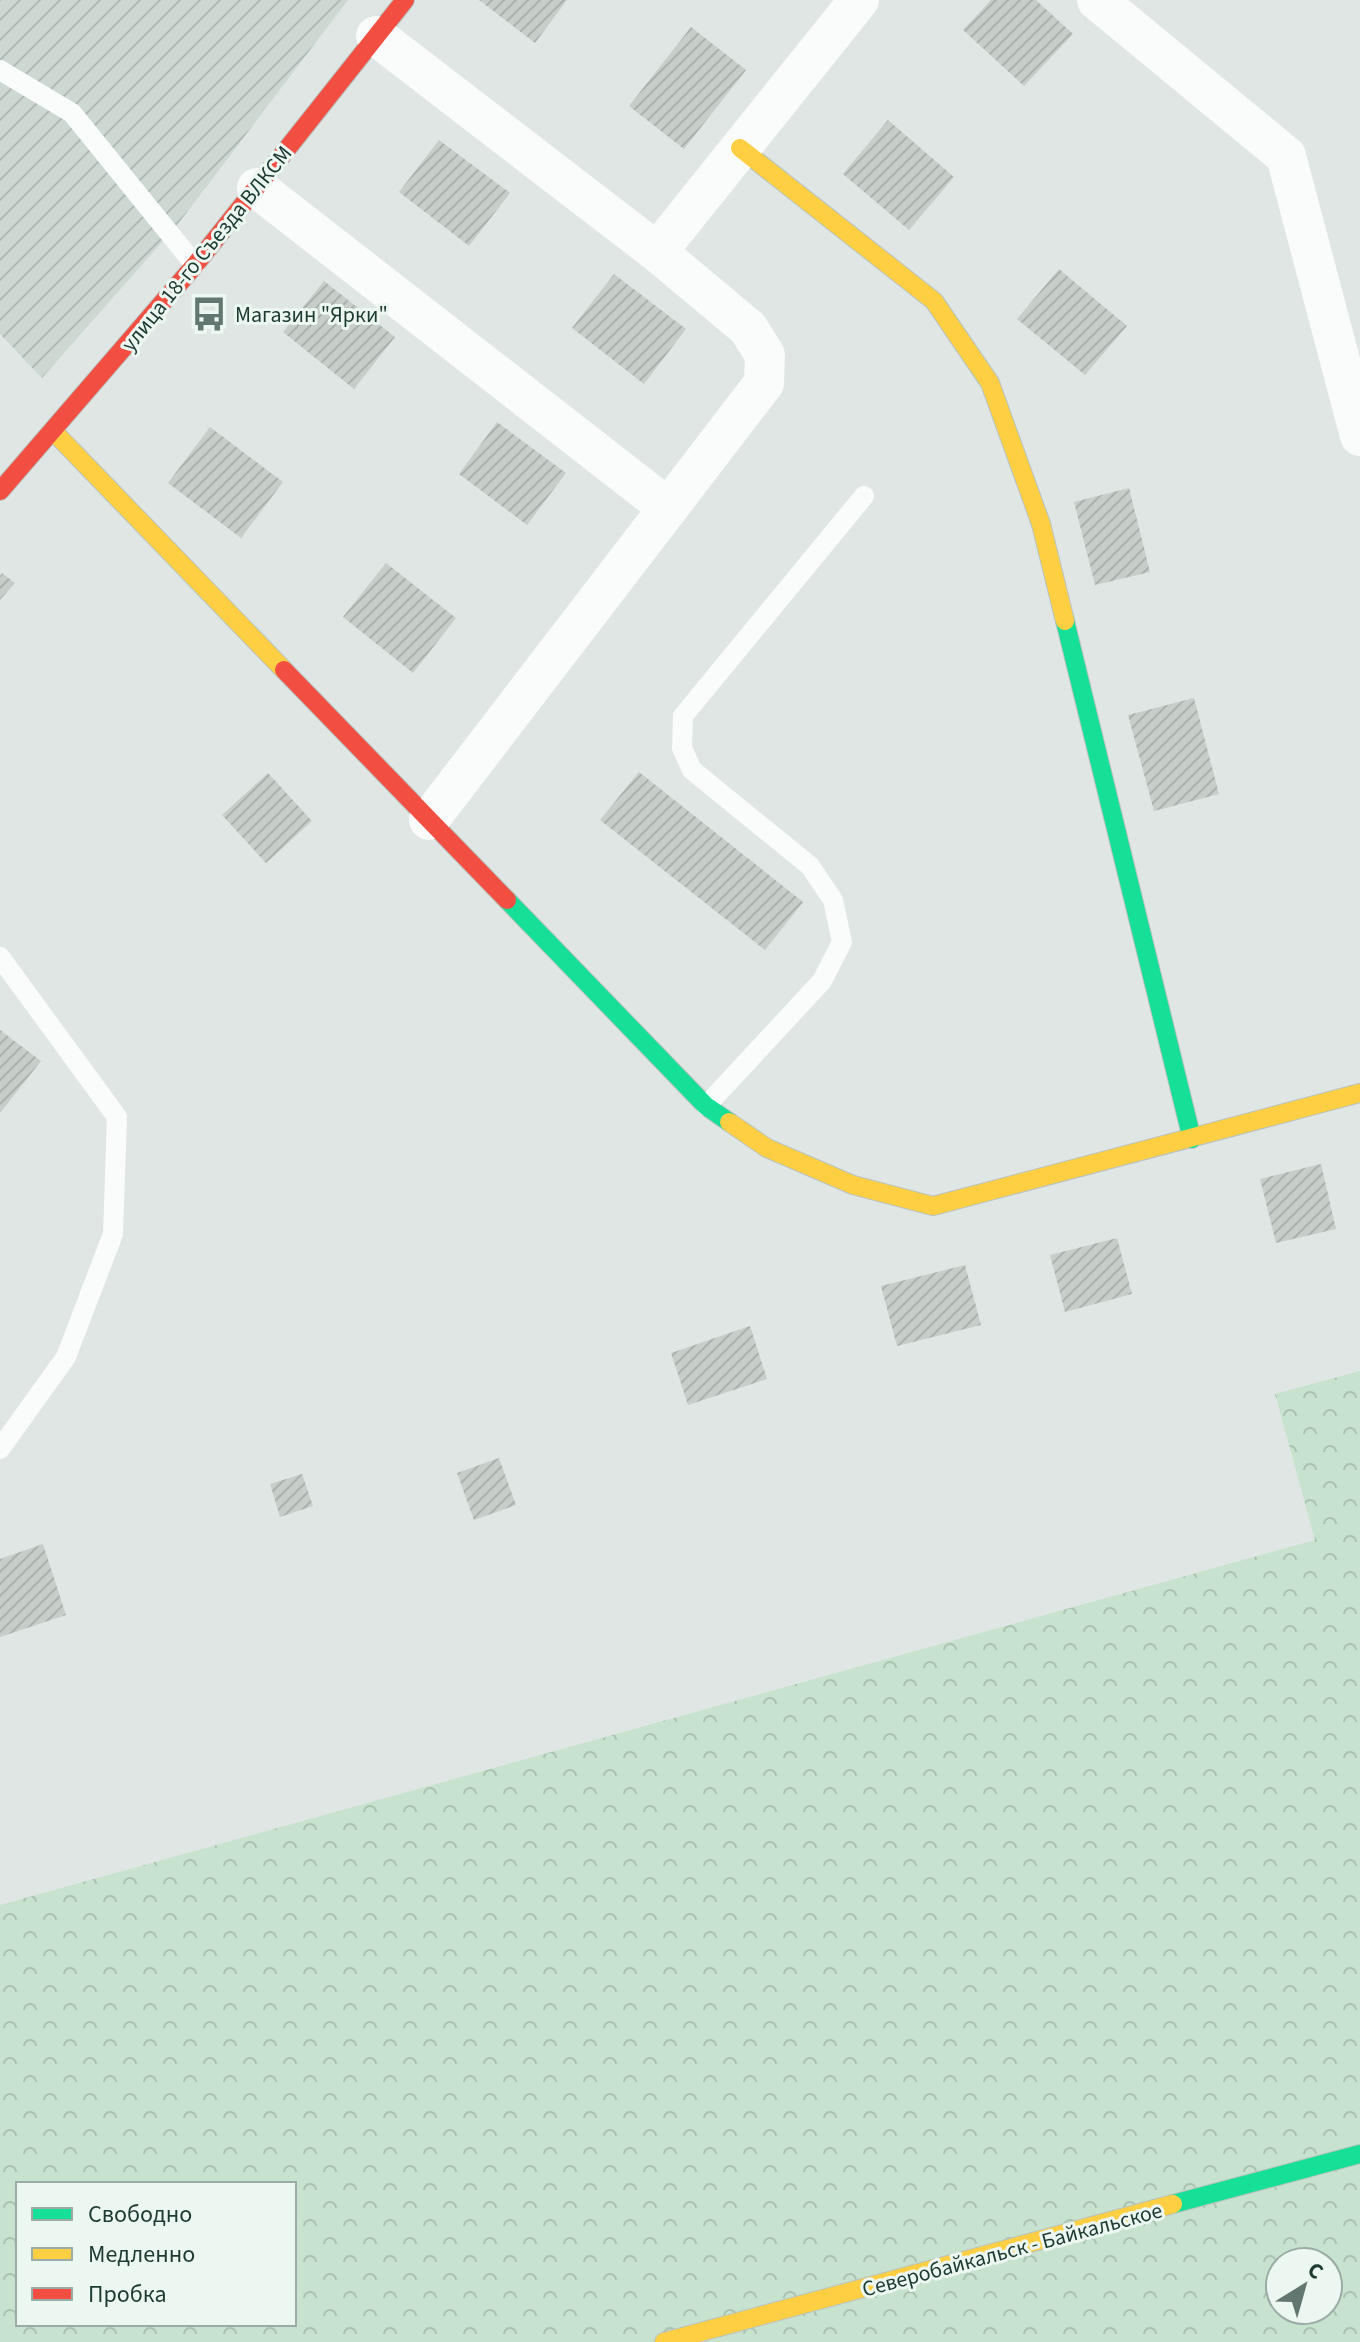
<svg xmlns="http://www.w3.org/2000/svg" width="1360" height="2342" font-family="'Source Sans 3',sans-serif">
<style>
.industrial{fill:url(#industrial-furrows)}
.forest{fill:url(#forest-crowns);fill-rule:evenodd}
.building{fill:url(#building-hatch)}
.lines{fill:none;stroke-linecap:round;stroke-linejoin:round}
.fast-casing{stroke:#b8c3bf;stroke-width:20}
.slow-casing{stroke:#b8c3bf;stroke-width:20}
.jam-casing{stroke:#b8c3bf;stroke-width:20}
.lane{stroke:#fafbfb;stroke-width:20}
.street{stroke:#fafbfb;stroke-width:40}
.fast{stroke:#16e098;stroke-width:18}
.slow{stroke:#ffcf43;stroke-width:18}
.jam{stroke:#f24e42;stroke-width:18}
.labels{text-anchor:middle;stroke-width:6;stroke-linejoin:round;paint-order:stroke}
.street-label{font-size:22px;fill:#1d3b32;stroke:#edf7f1}
.poi-label{font-size:22px;fill:#1d3b32;stroke:#edf7f1;text-anchor:start}
</style>
<defs>
<pattern id="industrial-furrows" width="10" height="10" patternUnits="userSpaceOnUse" patternTransform="scale(2)"><rect width="10" height="10" fill="#cdd8d3"/><path d="M-1 1l2-2M0 10L10 0M9 11l2-2" fill="none" stroke="#b0bab6"/></pattern>
<pattern id="forest-crowns" width="20" height="18" patternUnits="userSpaceOnUse" patternTransform="scale(2)"><rect width="20" height="18" fill="#c7e2ce"/><path d="M2 6a3 3 0 1 1 6 0M12 15a3 3 0 1 1 6 0" fill="none" stroke="#aac3b1"/></pattern>
<pattern id="building-hatch" width="6" height="6" patternUnits="userSpaceOnUse" patternTransform="scale(2)"><rect width="6" height="6" fill="#c7ceca"/><path d="M-1 1l2-2M0 6l6-6M5 7l2-2" fill="none" stroke="#aab2ae"/></pattern>
</defs>
<rect width="100%" height="100%" fill="#e0e6e3"/>
<path class="industrial" d="M0,0H348L178,224L42,378L0,334Z"/>
<path class="forest" d="M1360,1371V2342H0V1905L1315,1540L1275,1394ZM18,2184H294V2324H18ZM1280,2262H1328V2310H1280Z"/>
<g class="building">
<path d="M479,0H567L535,43Z"/>
<path d="M991,0H1036L1073,34L1024,86L963,30Z"/>
<path d="M691,27L746,70L684,149L629,106Z"/>
<path d="M888,120L954,177L909,230L843,174Z"/>
<path d="M439,140L510,193L469,246L399,192Z"/>
<path d="M1059,269L1127,326L1085,375L1017,319Z"/>
<path d="M614,274L686,329L644,384L572,328Z"/>
<path d="M324,281L395,337L354,389L283,332Z"/>
<path d="M497,422L566,473L527,525L459,474Z"/>
<path d="M210,427L283,482L241,538L168,483Z"/>
<path d="M1129,488L1150,572L1095,585L1074,502Z"/>
<path d="M386,563L456,618L413,673L343,617Z"/>
<path d="M2,573L15,583L0,600V576Z"/>
<path d="M1194,698L1219,794L1154,811L1128,715Z"/>
<path d="M639,772L803,902L765,950L600,820Z"/>
<path d="M268,773L312,821L266,863L222,815Z"/>
<path d="M0,1030L41,1061L0,1113Z"/>
<path d="M1321,1164L1336,1229L1276,1243L1260,1179Z"/>
<path d="M1117,1238L1132,1294L1065,1312L1050,1255Z"/>
<path d="M965,1265L981,1325L897,1346L881,1286Z"/>
<path d="M750,1326L767,1379L688,1405L671,1353Z"/>
<path d="M499,1458L516,1505L474,1520L457,1473Z"/>
<path d="M302,1474L313,1506L280,1517L270,1484Z"/>
<path d="M43,1544L66,1615L0,1637V1559Z"/>
</g>
<g class="lines">
<g class="fast-casing">
<g id="fast">
<path d="M1065,621L1192,1139"/>
<path d="M507,900L706,1106L729,1122"/>
<path d="M1173,2204L1360,2154"/>
</g>
</g>
<g class="slow-casing">
<g id="slow">
<path d="M740,148L934,301L990,383L1041,524L1065,621"/>
<path d="M53,431L284,670"/>
<path d="M729,1122L767,1148L853,1185L933,1206L1360,1093"/>
<path d="M664,2342L1173,2204"/>
</g>
</g>
<g class="jam-casing">
<g id="jam">
<path d="M0,491L195,265L405,0"/>
<path d="M284,670L507,900"/>
</g>
</g>
<g class="lane">
<path d="M0,70L72,113L195,265"/>
<path d="M0,957L117,1117L113,1234L66,1357L0,1449"/>
<path d="M706,1106L822,981L842,942L833,900L810,866L692,770L682,748L683,716L864,496"/>
</g>
<g class="street">
<path d="M1097,0L1286,156L1360,436"/>
<path d="M376,36L657,252L859,0"/>
<path d="M257,188L668,508"/>
<path d="M429,820L764,383L765,355L748,328L657,252"/>
</g>
<use href="#fast" class="fast"/>
<use href="#slow" class="slow"/>
<use href="#jam" class="jam"/>
</g>
<defs>
<g id="bus-bare" transform="scale(2.76)"><path d="M-5-6H5V4H4V6H2V4H-2V6H-4V4H-5ZM-3.5-4V0h7V-4ZM-3.5 1.2v1.5H-2V1.2ZM2 1.2v1.5H3.5V1.2Z" fill="#617770" stroke="#edf7f1" stroke-width="2.5" paint-order="stroke"/></g>
</defs>
<g fill-rule="evenodd">
<use href="#bus-bare" x="209" y="314"/>
</g>
<g class="labels">
<g class="street-label">
<text transform="translate(206 248) rotate(-51)" y="8">улица 18-го Съезда ВЛКСМ</text>
<text transform="translate(1012 2249) rotate(-15)" y="8">Северобайкальск - Байкальское</text>
</g>
<g class="poi-label">
<text x="235" y="322">Магазин "Ярки"</text>
</g>
</g>
<rect x="16" y="2182" width="280" height="144" fill="#edf7f1" stroke="#9aaca5" stroke-width="2"/>
<rect x="32" y="2208" width="40" height="12" fill="#16e098" stroke="#9aaca5" stroke-width="2"/>
<text x="88" y="2222" font-size="24" fill="#1d3b32">Свободно</text>
<rect x="32" y="2248" width="40" height="12" fill="#ffcf43" stroke="#9aaca5" stroke-width="2"/>
<text x="88" y="2262" font-size="24" fill="#1d3b32">Медленно</text>
<rect x="32" y="2288" width="40" height="12" fill="#f24e42" stroke="#9aaca5" stroke-width="2"/>
<text x="88" y="2302" font-size="24" fill="#1d3b32">Пробка</text>
<g transform="translate(1304 2286) rotate(37)"><circle r="38" fill="#edf7f1" stroke="#9aaca5" stroke-width="2"/>
<path d="M0-6L14 30L0 20L-14 30Z" fill="#617770"/>
<text y="-12" font-size="22" font-weight="bold" text-anchor="middle" fill="#1d3b32">С</text>
</g>
</svg>
